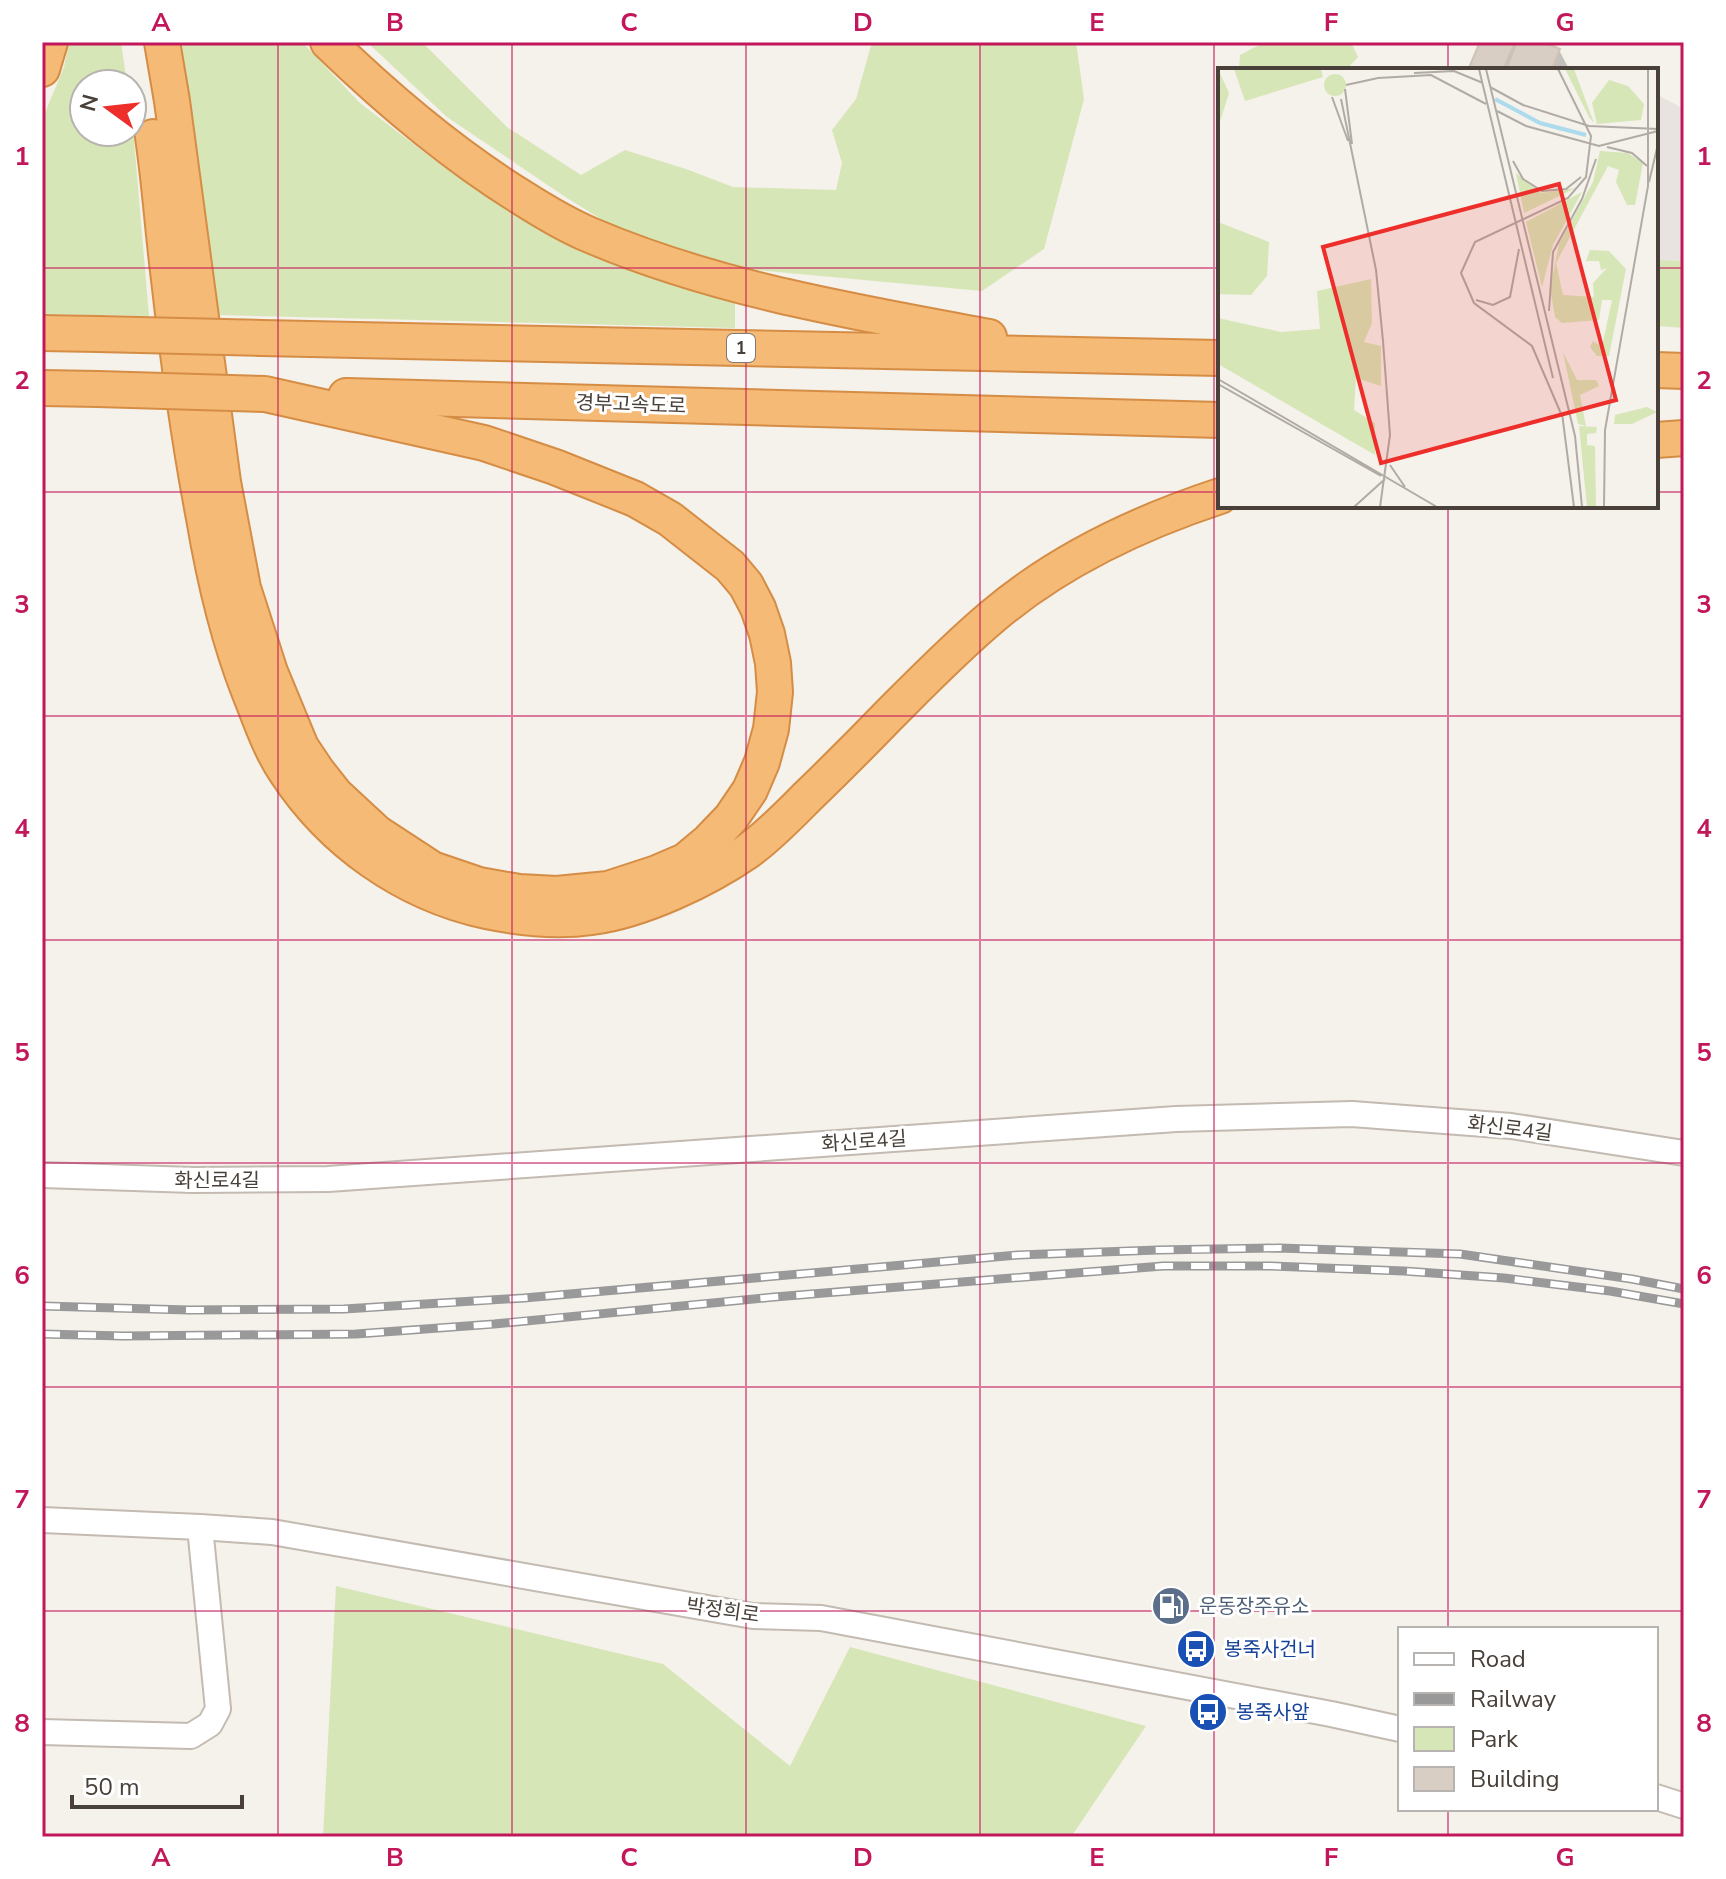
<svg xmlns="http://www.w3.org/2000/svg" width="1726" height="1879" font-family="'Nunito Sans','Noto Sans KR',sans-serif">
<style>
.industrial{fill:#e8e3e0}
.green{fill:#d7e6b7}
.shadow{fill:#0003}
.building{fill:#d9cec4;stroke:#d0c2b5;stroke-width:2}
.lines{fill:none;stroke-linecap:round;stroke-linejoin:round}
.minor-casing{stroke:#c3bab1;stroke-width:28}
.highway-casing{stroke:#d58d45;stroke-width:38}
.minor{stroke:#fff;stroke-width:24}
.highway{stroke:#f5ba76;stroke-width:34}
.rail-casing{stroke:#999;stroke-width:9}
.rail{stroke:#fff;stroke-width:6;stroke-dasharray:18;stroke-linecap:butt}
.highway-bridge-casing{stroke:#d58d45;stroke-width:38;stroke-linecap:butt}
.highway-bridge{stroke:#f5ba76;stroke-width:34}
.grid{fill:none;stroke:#c2185b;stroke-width:2;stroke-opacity:0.55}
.labels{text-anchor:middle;stroke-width:6;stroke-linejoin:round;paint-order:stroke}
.shield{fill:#fff;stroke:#807a74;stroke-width:2}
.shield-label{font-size:18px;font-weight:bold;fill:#494139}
.street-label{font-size:20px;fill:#494139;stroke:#fff}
.service-label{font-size:20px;fill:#4e5e75;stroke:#fff;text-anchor:start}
.transit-label{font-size:20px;fill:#164399;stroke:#fff;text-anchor:start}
.inset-river{fill:none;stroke:#acdbed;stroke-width:4}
.inset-road{fill:none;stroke:#b0aba4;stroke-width:2}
.view{fill:#ed2e2a;fill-opacity:0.15;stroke:#ed2e2a;stroke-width:4}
.inset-edge{fill:none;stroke:#494139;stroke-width:4}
.neatline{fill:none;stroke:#c2185b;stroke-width:3}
.grid-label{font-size:26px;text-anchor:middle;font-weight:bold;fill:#c2185b}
</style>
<rect width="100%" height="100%" fill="#f5f1eb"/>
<path class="industrial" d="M1656,94L1684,109V261L1656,260Z"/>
<g class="green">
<path d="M69,42H121L127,84H84V132H132V117L149,316L42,314V120L64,67Z"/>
<path d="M175,42H302L360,103L442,166L521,219L624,268L735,295V328L217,315Z"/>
<path d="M367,42H422L507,127L581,175L625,150L686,169L733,187L836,190L842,163L832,130L856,99L872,42H1076L1084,99L1044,249L982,291L756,270L633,236L601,219L567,198L447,117Z"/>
<path d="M1265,42H1351L1358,57L1346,70H1239L1240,55Z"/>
<path d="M1656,260L1684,261V328L1656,326Z"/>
<path d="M336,1586L663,1664L790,1766L850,1647L1146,1726L1071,1837H323Z"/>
</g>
<path class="shadow" d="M1482,42H1538L1559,50L1569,69L1470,70Z"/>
<g class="building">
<path d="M1480,42H1515L1503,70H1468Z"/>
<path d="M1517,42H1544L1560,49L1553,66L1562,70H1506Z"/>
</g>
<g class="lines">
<g class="minor-casing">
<g id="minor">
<path d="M42,1175L193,1180L328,1179L1176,1119L1352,1114L1511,1126L1684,1153"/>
<path d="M42,1520L200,1527L272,1532L753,1616L821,1618L1331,1714L1400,1729"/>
<path d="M42,1732L191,1736L210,1724L218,1709L200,1527"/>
<path d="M1656,1797L1684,1806"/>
</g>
</g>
<g class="highway-casing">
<g id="highway">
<path d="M162,42L172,101L223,482L243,588L270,672L301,747L317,771L336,795L377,833L432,869L479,885L519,892L557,894L608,889L657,873L685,861L709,841L731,818L750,790L762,762L771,729L775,692L773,663L767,634L758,608L746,585L730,566L670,519L635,499L555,467L484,443L265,394"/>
<path d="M328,42C388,100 450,153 521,197C543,211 566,225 590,235C716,289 855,312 989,337"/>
<path d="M42,69L50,42"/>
<path d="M153,137C160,184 163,232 169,279C178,359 189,439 204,518C214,577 227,635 249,691C260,718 269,747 286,772C332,842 404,893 486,911C519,918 558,922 592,917C643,910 706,880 748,851C769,836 788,816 807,797C835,770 862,743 889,715C923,681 956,647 993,616C1059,560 1138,523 1220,496"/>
<path d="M42,333L98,334"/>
<path d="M262,338L1220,358"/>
<path d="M1656,370L1684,371"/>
<path d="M42,388L98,389"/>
<path d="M346,396L1220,420"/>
<path d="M1656,440L1684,438"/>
</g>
</g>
<use href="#minor" class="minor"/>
<use href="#highway" class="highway"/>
<g class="rail-casing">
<g id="rail">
<path d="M42,1306L189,1310L344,1309L524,1298L1018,1255L1158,1250L1279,1248L1460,1254L1632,1279L1684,1289"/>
<path d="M42,1334L123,1336L356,1334L494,1324L774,1297L1163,1266H1271L1404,1271L1504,1278L1610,1291L1684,1304"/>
</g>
</g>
<use href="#rail" class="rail"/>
<g class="highway-bridge-casing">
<g id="highway-bridge">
<path d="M98,334L262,338"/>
<path d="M98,389L265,394"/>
</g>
</g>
<use href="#highway-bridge" class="highway-bridge"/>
</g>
<path class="grid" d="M278,42V1837M512,42V1837M746,42V1837M980,42V1837M1214,42V1837M1448,42V70M42,268H1220M1656,268H1684M42,492H1220M1656,492H1684M1448,506V1629M42,716H1684M42,940H1684M42,1163H1684M42,1387H1684M42,1611H1684M1448,1809V1837"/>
<defs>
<g id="fuel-disc" transform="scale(2)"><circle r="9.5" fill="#5c6f8a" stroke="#fff"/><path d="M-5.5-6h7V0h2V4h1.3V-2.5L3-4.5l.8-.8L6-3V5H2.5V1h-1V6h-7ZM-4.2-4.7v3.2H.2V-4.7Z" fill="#fff"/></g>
<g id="bus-disc" transform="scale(2)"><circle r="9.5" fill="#1a4fb4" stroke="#fff"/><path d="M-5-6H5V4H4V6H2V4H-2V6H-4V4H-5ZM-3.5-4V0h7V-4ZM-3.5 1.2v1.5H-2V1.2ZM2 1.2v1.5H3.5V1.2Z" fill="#fff"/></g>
</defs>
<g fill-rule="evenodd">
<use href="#fuel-disc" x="1171" y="1606"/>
<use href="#bus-disc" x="1196" y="1649"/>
<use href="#bus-disc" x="1208" y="1712"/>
</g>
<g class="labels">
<rect class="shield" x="727" y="334" width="28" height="28" rx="6"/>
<g class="shield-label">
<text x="741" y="354">1</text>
</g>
<g class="street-label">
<text transform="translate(631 404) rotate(2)" y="7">경부고속도로</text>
<text transform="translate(1510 1128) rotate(7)" y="7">화신로4길</text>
<text transform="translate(864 1141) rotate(-4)" y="7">화신로4길</text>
<text x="217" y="1187">화신로4길</text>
<text transform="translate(723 1610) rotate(8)" y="7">박정희로</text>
</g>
<g class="service-label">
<text x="1199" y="1613">운동장주유소</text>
</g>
<g class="transit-label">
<text x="1224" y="1656">봉죽사건너</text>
<text x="1236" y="1719">봉죽사앞</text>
</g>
</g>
<g transform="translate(1218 68)">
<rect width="440" height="440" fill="#f5f1eb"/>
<path d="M0,1L11,25L0,60ZM16,1H103L105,9L27,33ZM347,1H356L376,55L371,49ZM106 17a11 11 0 1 1 22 0a11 11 0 1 1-22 0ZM391,12L410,18L426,36L423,52L379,56L374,35ZM382,83L410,85L425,95L417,137H409L398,114L401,102L390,98L338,195L345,227L376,229L375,215L389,200L383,202L381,193H368L372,182L391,183L408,201L391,288H379L372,279L375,273L384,279L394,232H384L381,252L344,255L337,249L332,220L341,176L375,114ZM298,105L323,125L358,120L306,145ZM364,124L335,177L324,219L308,154ZM0,154L51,174L49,208L33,227L0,226ZM153,211L154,255L146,274L163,278V318L138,310L136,342L157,355V387L0,296V250L63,264L102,261L99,223ZM345,284L359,312H378L381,318L362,327L368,358L360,356ZM429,339L439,344L414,356H396L397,347ZM361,358L379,359L378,365L369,366V377L377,378L378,439H369Z" fill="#d7e6b7"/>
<path class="inset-river" d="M277,31L322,55L368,67"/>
<path class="inset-road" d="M261,1L335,310M268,1L357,368L364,439M340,1L373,68L368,109L350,130L257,174L243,205L256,235L314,278L344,348M196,5L236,3L265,15M128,17L160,10L213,7L268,36M272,19L305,37L371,58L440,61M127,21L134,76M114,29L130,73M123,31L158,202L165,273L172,367L162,439M279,43L308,58L381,78L440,63M389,79L414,85L429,98M295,93L305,111L324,123L348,121L363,109M431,114L440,76M258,232L275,237L292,229L301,181M331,243L335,184L364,131L378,91M0,311L219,439M0,316L163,408M344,345L356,439M172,397L187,419M136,439L167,411M386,439L387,362L430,118V1"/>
<path class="view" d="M341,116L398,332L163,395L105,179Z"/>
<rect width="440" height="440" class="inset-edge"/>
</g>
<rect width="1726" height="1879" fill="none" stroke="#ffffff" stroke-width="88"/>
<rect x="1398" y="1627" width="260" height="184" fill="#ffffff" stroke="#b6b3b0" stroke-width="2"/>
<rect x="1414" y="1653" width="40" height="12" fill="#ffffff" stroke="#b6b3b0" stroke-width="2"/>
<text x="1470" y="1667" font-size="24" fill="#494139">Road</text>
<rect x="1414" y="1693" width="40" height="12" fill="#999999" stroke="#b6b3b0" stroke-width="2"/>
<text x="1470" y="1707" font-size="24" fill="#494139">Railway</text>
<rect x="1414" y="1727" width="40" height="24" fill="#d7e6b7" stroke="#b6b3b0" stroke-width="2"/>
<text x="1470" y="1747" font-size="24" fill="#494139">Park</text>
<rect x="1414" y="1767" width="40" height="24" fill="#d9cec4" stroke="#b6b3b0" stroke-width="2"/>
<text x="1470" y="1787" font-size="24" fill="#494139">Building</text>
<g transform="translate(108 108) rotate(285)"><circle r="38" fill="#ffffff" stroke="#b6b3b0" stroke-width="2"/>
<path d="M0-6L14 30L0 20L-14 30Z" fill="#ed2e2a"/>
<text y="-12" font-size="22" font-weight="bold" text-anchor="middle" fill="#494139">N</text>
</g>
<path d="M72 1795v12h170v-12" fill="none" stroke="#494139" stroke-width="4"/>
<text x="84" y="1795" font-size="24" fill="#494139" stroke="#ffffff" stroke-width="6" paint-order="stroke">50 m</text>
<rect x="44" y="44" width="1638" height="1791" class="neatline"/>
<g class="grid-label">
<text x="161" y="31">A</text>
<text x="395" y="31">B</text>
<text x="629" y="31">C</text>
<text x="863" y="31">D</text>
<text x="1097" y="31">E</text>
<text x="1331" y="31">F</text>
<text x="1565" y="31">G</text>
<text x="22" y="165">1</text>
<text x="1704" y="165">1</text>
<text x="22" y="389">2</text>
<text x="1704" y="389">2</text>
<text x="22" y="613">3</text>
<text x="1704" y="613">3</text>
<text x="22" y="837">4</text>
<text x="1704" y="837">4</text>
<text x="22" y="1061">5</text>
<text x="1704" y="1061">5</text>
<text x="22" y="1284">6</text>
<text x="1704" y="1284">6</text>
<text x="22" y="1508">7</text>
<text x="1704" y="1508">7</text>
<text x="22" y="1732">8</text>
<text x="1704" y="1732">8</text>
<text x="161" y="1866">A</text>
<text x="395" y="1866">B</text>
<text x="629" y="1866">C</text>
<text x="863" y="1866">D</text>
<text x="1097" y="1866">E</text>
<text x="1331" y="1866">F</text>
<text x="1565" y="1866">G</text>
</g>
</svg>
